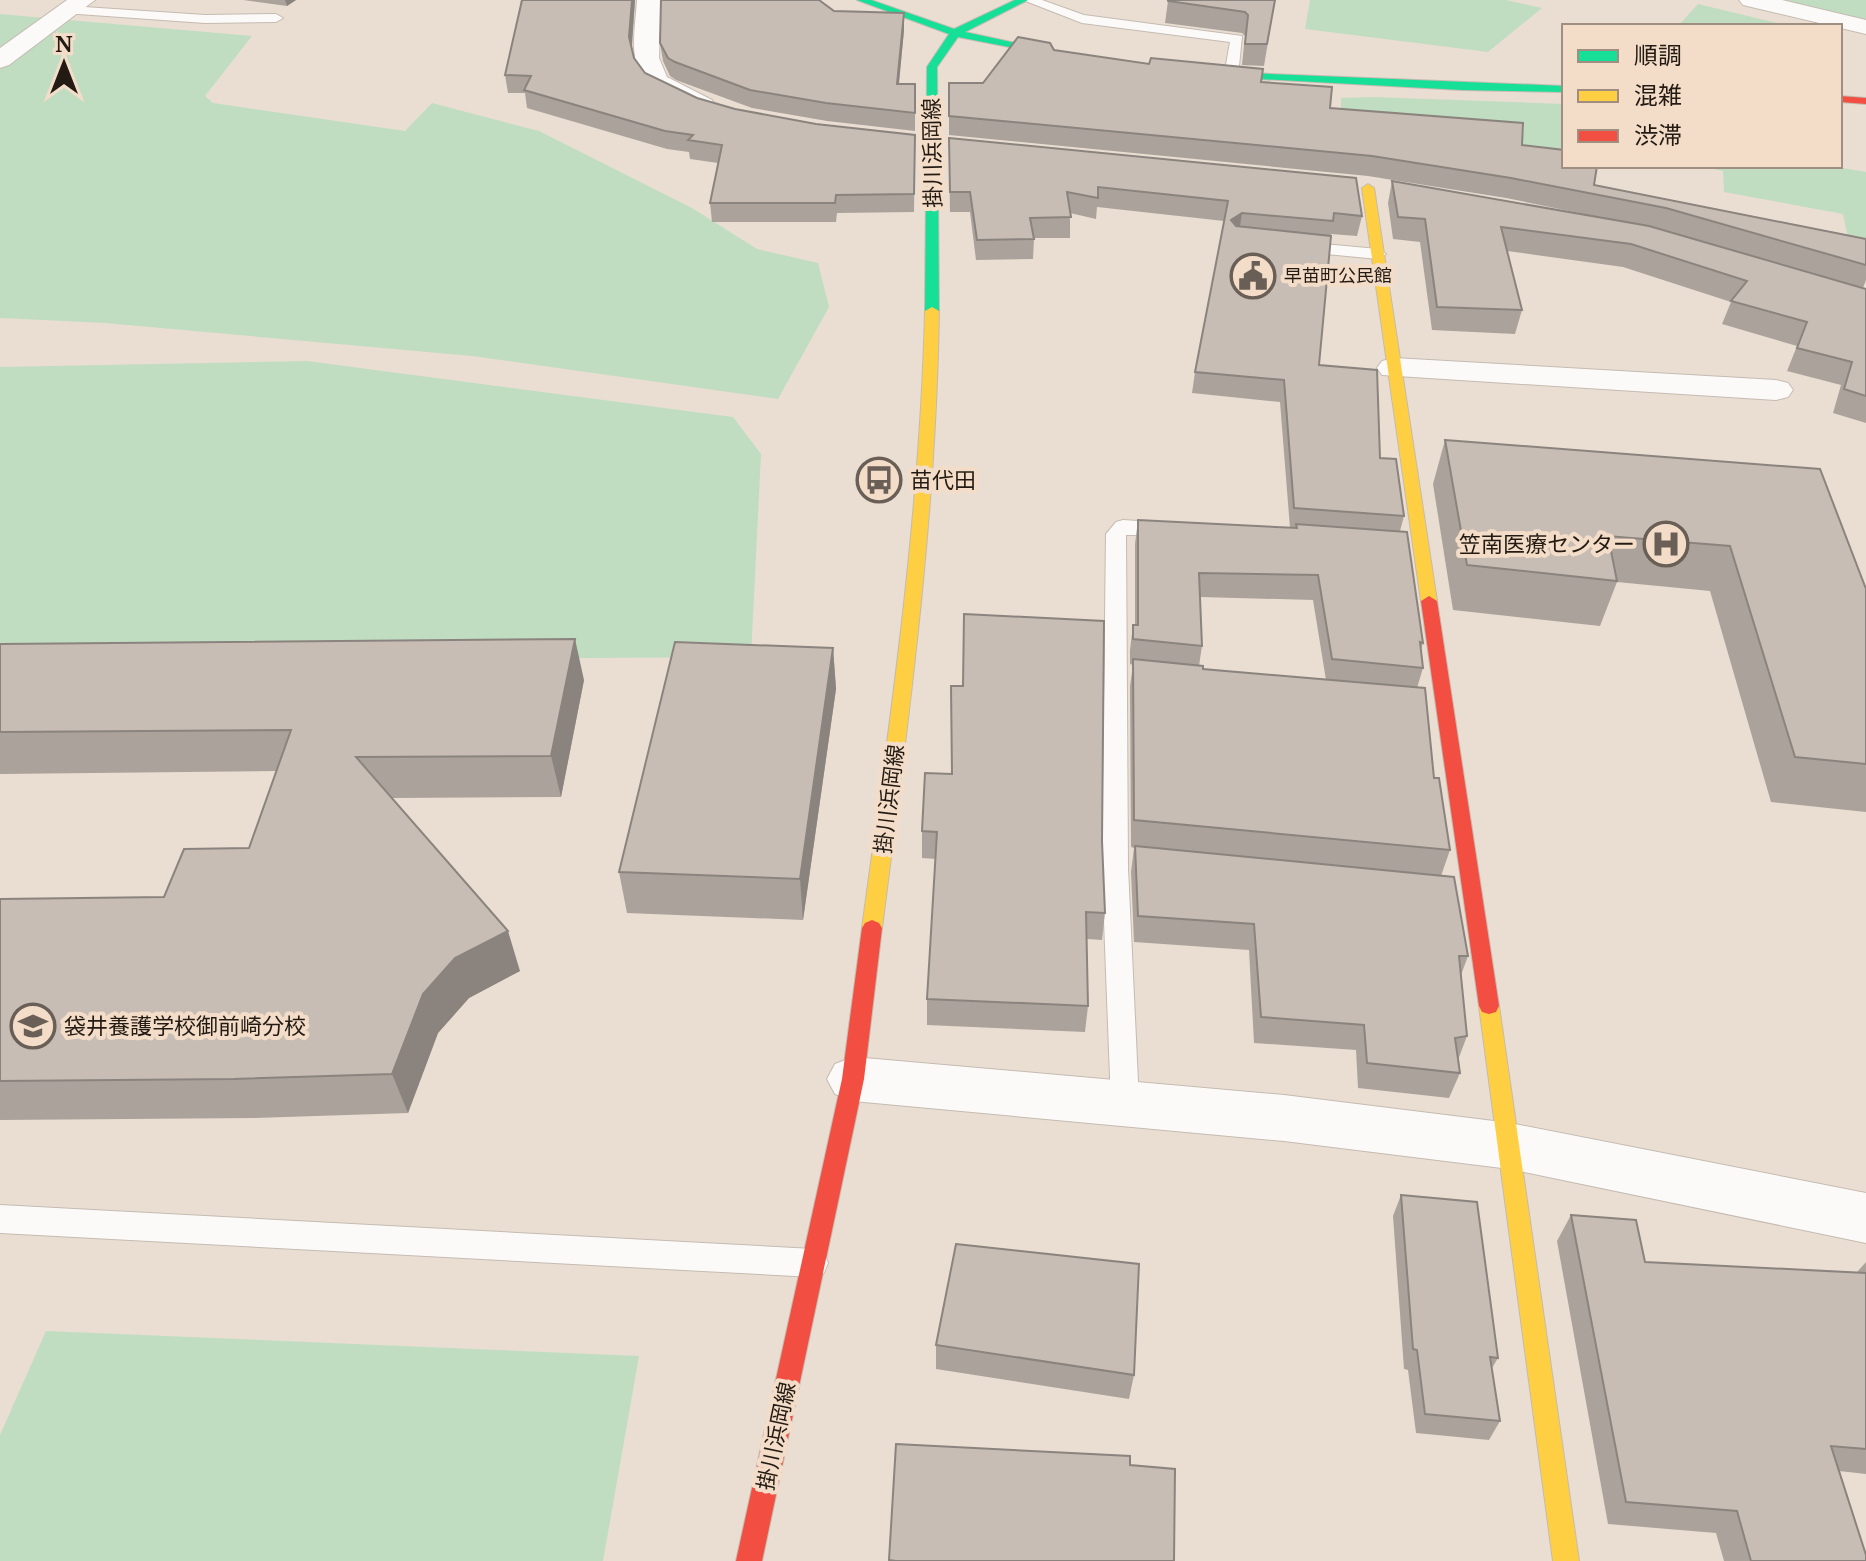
<svg xmlns="http://www.w3.org/2000/svg" width="1866" height="1561" font-family="'Noto Serif','Noto Sans JP',serif">
<style>
.green{fill:#c0ddc1}
.lines{fill:none;stroke-linecap:round;stroke-linejoin:round}
.lane-casing{stroke:#c4bbb2;stroke-width:2}
.street-casing{stroke:#c4bbb2;stroke-width:2}
.fast-casing{stroke:#c4bbb2;stroke-width:2}
.slow-casing{stroke:#c4bbb2;stroke-width:2}
.jam-casing{stroke:#c4bbb2;stroke-width:2}
.lane{fill:#fcfaf8;fill-rule:evenodd}
.street{fill:#fcfaf8;fill-rule:evenodd}
.fast{fill:#16e098;fill-rule:evenodd}
.slow{fill:#ffcf43;fill-rule:evenodd}
.jam{fill:#f24e42;fill-rule:evenodd}
.wall{fill:#aba39b;fill-rule:evenodd}
.shaded-wall{fill:#8b847e}
.building{fill:#c7bdb4;stroke:#8b847e;stroke-width:2}
.labels{text-anchor:middle;stroke-width:8;stroke-linejoin:round;paint-order:stroke}
.far-poi-label{font-size:18px;fill:#231b13;stroke:#f4ddc8;text-anchor:start}
.street-label{font-size:22px;fill:#231b13;stroke:#f4ddc8}
.poi-label{font-size:22px;fill:#231b13;stroke:#f4ddc8;text-anchor:start}
</style>
<rect width="100%" height="100%" fill="#eaded2"/>
<g class="green">
<path d="M1310,0H1506L1542,8L1488,52L1305,29Z"/>
<path d="M1768,0H1866V24Z"/>
<path d="M1698,4L1789,26H1678Z"/>
<path d="M0,14L252,36L205,96L213,103L405,131L432,103L539,131L692,208L757,249L818,263L829,307L778,399L472,356L105,323L0,318Z"/>
<path d="M1373,97L1564,104V156L1521,152L1524,127L1470,121L1341,126V98Z"/>
<path d="M1699,166H1831L1866,172V255L1849,243L1843,214L1724,192L1723,171Z"/>
<path d="M307,361L733,417L761,454L751,657L0,662V367Z"/>
<path d="M46,1331L639,1356L603,1561H0V1435Z"/>
</g>
<g class="lines">
<g class="lane-casing">
<g id="lane">
<path d="M1023,0H1042L1084,15L1242,36L1238,76L1231,80L1224,76L1230,42L1082,23Z"/>
<path d="M69,6L205,15L276,14L283,18L276,22L205,23L64,13V7Z"/>
<path d="M1301,242L1378,249L1386,254L1378,259L1295,251L1293,247Z"/>
<path d="M1123,520L1168,523L1178,529L1168,535H1126L1128,868L1139,1103L1135,1112L1125,1115L1115,1112L1111,1103L1102,868L1106,534L1116,522Z"/>
<path d="M0,1205L813,1249L824,1253L828,1263L824,1273L813,1277L0,1233Z"/>
</g>
</g>
<g class="street-casing">
<g id="street">
<path d="M67,0H95L9,65L0,68V48Z"/>
<path d="M637,0H661L659,58L667,77L712,100L716,106L712,112H694L647,88C628,61 635,31 637,0Z"/>
<path d="M1739,0H1782L1866,20V34L1743,5Z"/>
<path d="M1394,358L1776,380L1788,383L1793,390L1788,397L1776,400L1382,375L1377,368L1382,361Z"/>
<path d="M853,1057L1284,1095L1510,1123L1866,1193V1243L1510,1169L1284,1141L853,1101L835,1094L827,1079L835,1064Z"/>
</g>
</g>
<g class="fast-casing">
<g id="fast">
<path d="M857,0H871L954,29L1015,0H1028L965,32L1076,56L1071,59L958,37L937,67L939,311L932,315L925,311L927,67L949,34Z"/>
<path d="M1199,71L1564,86V92L1462,90L1203,76L1199,75Z"/>
</g>
</g>
<g class="slow-casing">
<g id="slow">
<path d="M1368,184L1374,188L1437,601L1429,606L1421,601L1362,188Z"/>
<path d="M932,307L939,311C936,518 908,723 882,928L879,933H865L862,928C890,723 920,519 925,311Z"/>
<path d="M1489,998L1496,1000L1499,1006L1579,1561H1553L1479,1006L1482,1000Z"/>
</g>
</g>
<g class="jam-casing">
<g id="jam">
<path d="M1840,96L1866,98V104L1840,102Z"/>
<path d="M1429,596L1437,601L1499,1006L1496,1012L1489,1014L1482,1012L1479,1006L1421,601Z"/>
<path d="M872,920L879,923L882,928L864,1079L762,1561H736L842,1079L862,928L865,923Z"/>
</g>
</g>
<use href="#lane" class="lane"/>
<use href="#street" class="street"/>
<use href="#fast" class="fast"/>
<use href="#slow" class="slow"/>
<use href="#jam" class="jam"/>
</g>
<g class="wall">
<path d="M243,0H296L287,6Z"/>
<path d="M522,0H635L632,48L634,58L645,73L697,98L735,109L816,124L915,135L914,212L837,213L836,222H712L710,203L718,163L690,159L689,152L667,149L527,108L525,93H508L505,75Z"/>
<path d="M1275,0L1264,66L1242,65L1245,36L1242,33L1165,23L1168,1Z"/>
<path d="M834,11L904,30L899,84H915V131L827,121L752,108L676,80L670,76L663,61L660,43Z"/>
<path d="M1054,50L1261,82L1330,108L1522,145L1594,185L1866,239V280L1863,288L1866,289V423L1833,413L1841,385L1787,371L1797,346L1722,324L1731,302L1623,267L1507,251L1522,310L1515,334L1432,330L1420,242L1393,239L1388,203L1392,181L1618,221L1506,198L1368,176L949,135V83H983Z"/>
<path d="M949,138L1362,216L1357,236L1331,234L1319,365L1380,458L1404,516L1400,531L1423,643L1421,649L1423,668L1417,688L1434,778L1450,850L1441,876L1468,956L1461,975L1467,1036L1458,1060L1460,1073L1449,1098L1358,1088L1356,1050L1254,1043L1249,950L1134,942L1131,872L1134,848L1131,847L1130,686L1133,665L1130,664V650L1133,625H1135V544L1138,520L1290,528L1280,402L1192,393L1195,372L1224,221L1097,207L1096,219L1070,213V238H1034L1033,259L976,260L970,212H950ZM1200,597L1313,600L1326,680L1203,669L1199,666L1202,646Z"/>
<path d="M1445,440L1866,589V812L1771,802L1710,591L1617,582L1600,626L1453,610L1433,484Z"/>
<path d="M0,644L584,680L561,797L391,798L520,971L469,998L438,1033L408,1113L255,1118L0,1120V899L164,897L249,848L276,771L0,774Z"/>
<path d="M833,648L836,689L803,920L627,913L619,872Z"/>
<path d="M951,686L1102,841L1105,913L1102,940L1087,939L1088,1006L1085,1032L927,1025V999L936,859L922,858V831L952,774Z"/>
<path d="M1401,1195L1498,1358L1492,1368L1500,1421L1489,1440L1416,1433L1408,1370L1404,1369L1393,1216Z"/>
<path d="M1571,1215L1645,1262L1857,1272L1866,1262V1474L1839,1471L1866,1561H1724L1716,1533L1608,1524L1557,1241Z"/>
<path d="M936,1345L1134,1375L1129,1399L936,1369Z"/>
</g>
<g class="shaded-wall">
<path d="M285,0H296L287,6Z"/>
<path d="M632,0H635L631,54L629,37Z"/>
<path d="M904,13V30L897,102V84Z"/>
<path d="M1242,213L1239,233L1231,220Z"/>
<path d="M575,639L584,680L561,797L551,756Z"/>
<path d="M833,648L836,689L803,920L800,879Z"/>
<path d="M508,931L520,971L469,998L438,1033L408,1113L392,1074L423,994L455,958Z"/>
</g>
<g class="building">
<path d="M522,0H632L629,37L634,58L645,73L697,98L735,109L816,124L915,135L914,194L836,195L835,203H710L722,145L688,140L693,135L665,131L524,90L531,76L505,75Z"/>
<path d="M661,0H819L834,11L904,13L897,84H915V113L826,103L750,90L675,62L668,58L660,43Z"/>
<path d="M1168,0H1275L1267,44H1245L1248,15L1245,12L1168,1Z"/>
<path d="M1018,37L1050,43L1054,50L1149,64L1151,58L1263,69L1261,82L1332,87L1330,108L1523,123L1522,145L1564,150V166H1597L1594,185L1866,239V265L1666,208L1511,178L1372,156L949,116V83H983Z"/>
<path d="M949,138L1356,178L1362,216L1334,213L1333,221L1242,213L1231,220L1236,226L1331,236L1319,365L1377,370L1380,458L1396,459L1404,516L1294,508L1284,380L1195,372L1228,201L1098,187V198L1067,192L1071,217L1030,218L1034,239L977,240L970,192H950Z"/>
<path d="M1392,181L1649,226L1866,289V396L1844,389L1852,362L1797,348L1807,322L1731,301L1747,281L1631,244L1501,227L1522,310L1437,307L1425,219L1398,217Z"/>
<path d="M1445,440L1820,469L1866,589V764L1795,757L1730,546L1608,536L1617,581L1467,565Z"/>
<path d="M1138,520L1297,528L1296,524L1407,532L1423,643L1420,642L1423,668L1332,659L1318,575L1199,573L1202,646L1133,639V625H1138Z"/>
<path d="M964,614L1104,621L1102,841L1105,913L1086,912L1088,1006L927,999L937,832L922,831L925,773L952,774L951,686H963Z"/>
<path d="M575,639L551,756L356,757L508,931L455,958L423,994L392,1074L234,1079L0,1081V899L164,897L184,849L249,848L291,730L0,732V644Z"/>
<path d="M675,642L833,648L800,879L619,872Z"/>
<path d="M1133,659L1203,666V669L1425,688L1434,778H1439L1450,850L1134,820Z"/>
<path d="M1135,846L1454,877L1468,956H1459L1467,1036L1455,1038L1460,1073L1367,1063L1364,1025L1261,1017L1254,924L1138,916Z"/>
<path d="M1401,1195L1477,1202L1498,1358L1490,1357L1500,1421L1425,1414L1417,1350L1413,1349Z"/>
<path d="M1571,1215L1636,1220L1645,1262L1866,1273V1449L1831,1446L1866,1555V1561H1751L1737,1511L1626,1502Z"/>
<path d="M956,1244L1139,1264L1134,1375L936,1345Z"/>
<path d="M896,1444L1130,1456V1465L1175,1469L1174,1561H896L889,1560Z"/>
</g>
<defs>
<g id="civic-ring" transform="scale(2.3)"><circle r="9.5" fill="#f4ddc8" stroke="#695f56" stroke-width="1.5"/><path d="M-.6-6.5H3V-4.5H.6V-3L4-1V1h2V6H-6V1h2V-1L-.6-3ZM-1.2 2.5V6h2.4V2.5Z" fill="#695f56"/></g>
<g id="bus-ring" transform="scale(2.3)"><circle r="9.5" fill="#f4ddc8" stroke="#695f56" stroke-width="1.5"/><path d="M-5-6H5V4H4V6H2V4H-2V6H-4V4H-5ZM-3.5-4V0h7V-4ZM-3.5 1.2v1.5H-2V1.2ZM2 1.2v1.5H3.5V1.2Z" fill="#695f56"/></g>
<g id="hospital-ring" transform="scale(2.3)"><circle r="9.5" fill="#f4ddc8" stroke="#695f56" stroke-width="1.5"/><path d="M-5-5h3v3.5h4V-5h3V5h-3V1.5h-4V5h-3Z" fill="#695f56"/></g>
<g id="school-ring" transform="scale(2.3)"><circle r="9.5" fill="#f4ddc8" stroke="#695f56" stroke-width="1.5"/><path d="M0-5L7-2L0 1L-7-2ZM-4 1L0 2.5L4 1V4Q0 6-4 4Z" fill="#695f56"/></g>
</defs>
<g fill-rule="evenodd">
<use href="#civic-ring" x="1253" y="276"/>
<use href="#bus-ring" x="879" y="480"/>
<use href="#hospital-ring" x="1666" y="544"/>
<use href="#school-ring" x="33" y="1026"/>
</g>
<g class="labels">
<g class="far-poi-label">
<text x="1284" y="282">早苗町公民館</text>
</g>
<g class="street-label">
<text transform="translate(932 153) rotate(-91)" y="8">掛川浜岡線</text>
<text transform="translate(889 799) rotate(-83)" y="8">掛川浜岡線</text>
<text transform="translate(776 1436) rotate(-78)" y="8">掛川浜岡線</text>
</g>
<g class="poi-label">
<text x="910" y="488">苗代田</text>
<text x="1635" y="552" text-anchor="end">笠南医療センター</text>
<text x="64" y="1034">袋井養護学校御前崎分校</text>
</g>
</g>
<rect x="1562" y="24" width="280" height="144" fill="#f4ddc8" stroke="#a08f80" stroke-width="2"/>
<rect x="1578" y="50" width="40" height="12" fill="#16e098" stroke="#a08f80" stroke-width="2"/>
<text x="1634" y="64" font-size="24" fill="#231b13">順調</text>
<rect x="1578" y="90" width="40" height="12" fill="#ffcf43" stroke="#a08f80" stroke-width="2"/>
<text x="1634" y="104" font-size="24" fill="#231b13">混雑</text>
<rect x="1578" y="130" width="40" height="12" fill="#f24e42" stroke="#a08f80" stroke-width="2"/>
<text x="1634" y="144" font-size="24" fill="#231b13">渋滞</text>
<g transform="translate(64 64)" stroke="#f4ddc8" stroke-width="6" paint-order="stroke">
<path d="M0-6L14 30L0 20L-14 30Z" fill="#231b13"/>
<text y="-12" font-size="22" font-weight="bold" text-anchor="middle" fill="#231b13">N</text>
</g>
</svg>
